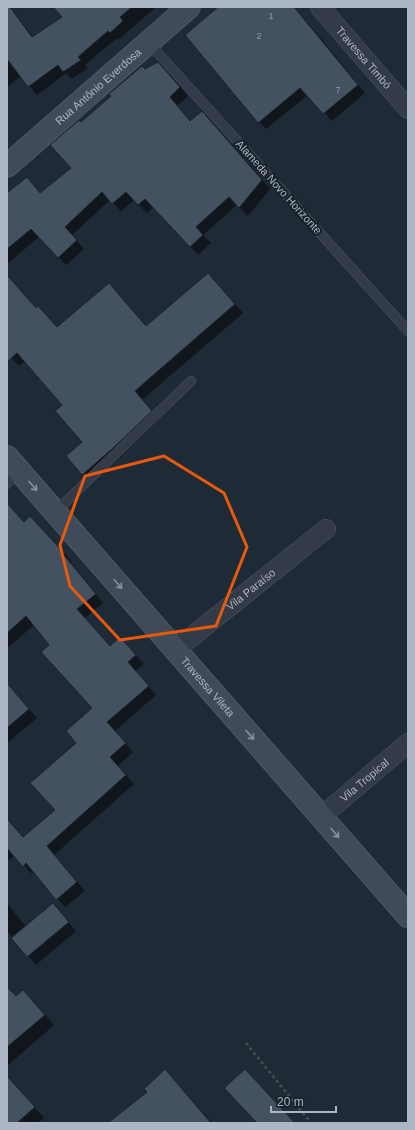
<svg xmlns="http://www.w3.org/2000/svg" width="415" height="1130" font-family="Helvetica,sans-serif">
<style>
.shadow{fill:#0007}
.building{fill:#445161;stroke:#1a222d}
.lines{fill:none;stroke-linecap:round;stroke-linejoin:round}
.lane-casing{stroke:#4f5965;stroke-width:10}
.street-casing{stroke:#4f5965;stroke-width:20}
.secondary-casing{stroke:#4f5965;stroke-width:24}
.path{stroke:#3e5355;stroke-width:2.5;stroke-dasharray:3 3;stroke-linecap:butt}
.lane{stroke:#323b47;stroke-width:9}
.street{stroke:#323b47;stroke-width:19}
.secondary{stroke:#404b5a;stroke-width:22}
.oneway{stroke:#86919f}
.marked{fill:none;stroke:#e8590c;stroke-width:3;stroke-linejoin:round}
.labels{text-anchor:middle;stroke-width:4;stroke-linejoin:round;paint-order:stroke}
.number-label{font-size:9px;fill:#929dab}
.street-label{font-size:11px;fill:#acb6c4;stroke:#18202b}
</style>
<rect width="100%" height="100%" fill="#1e2a36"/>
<g class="shadow">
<path d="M7,7H9L15,13L33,37L63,17L55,7H156L118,40L117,38L85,65L88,68L72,79L66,73L37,95L21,76L7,87Z"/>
<path d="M219,7H291L302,17L320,37L365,93L332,121L308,95L266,129L259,122Z"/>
<path d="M146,70L166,71L188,96L177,106L191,122L210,120L270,189L248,216L237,205L203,235L211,243L198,255L154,207L147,213L134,200L121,211L110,200L72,235L84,249L66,265L39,237L7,264V193H8L27,178L41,194L72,168L81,123Z"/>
<path d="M7,275L36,309L57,328L146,327L216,282L243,313L142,400L159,419L120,457L91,482L82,474L83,442L63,405L25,361L19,366L7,353Z"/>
<path d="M7,506L24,523L39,526L72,562L70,563L103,603L85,618L110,647L128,646L144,664L135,671L156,695L115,731L133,752L118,766L134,784L54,855L85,891L65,907L34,872L32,874L15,856L7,861V823L23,838L56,810L78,743L93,708L51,645L34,625L9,647L7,646Z"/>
<path d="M7,685L37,718L7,743Z"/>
<path d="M7,903L26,927L61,913L76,931L36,965L7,931Z"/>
<path d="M7,987L16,997L33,1001L54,1025L7,1066Z"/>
<path d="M165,1070L212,1123H110L149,1092Z"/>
<path d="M7,1076L44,1118L38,1123H7Z"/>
</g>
<g class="building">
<path d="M7,7H10L32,37L62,17L53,7H132L120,17L123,21L110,33L108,31L78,57L81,60L63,72L58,65L28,87L7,59Z"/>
<path d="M218,7H294L358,85L323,114L300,88L258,123L185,35Z"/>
<path d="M158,62L180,87L170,97L190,121L202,111L262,180L239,208L229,197L196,227L203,235L190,247L145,199L138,205L126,192L112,204L102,192L65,227L77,240L58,258L31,229L7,249V193L27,177L40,193L71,168L50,145L79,120L81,122L111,96L109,94L142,66L145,69Z"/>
<path d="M208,273L235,304L135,391L152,411L112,449L82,475L66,456L82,442L55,411L62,405L17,353L7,362V275L36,308L38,306L57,327L109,283L146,326Z"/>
<path d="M7,503L24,522L30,516L64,553L63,554L96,594L77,609L110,646L120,637L136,655L128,662L149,686L107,722L126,743L110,757L126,775L47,846L77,882L56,900L26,863L23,867L7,848V819L23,837L55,810L30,783L76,743L66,731L92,708L41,652L49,645L26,616L7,633Z"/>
<path d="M7,683L29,709L7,728Z"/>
<path d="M53,903L69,922L27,957L11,938Z"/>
<path d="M7,987L16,996L23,990L45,1015L7,1047Z"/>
<path d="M165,1069L211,1123H108L147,1092L144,1089Z"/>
<path d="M245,1069L295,1123H257L224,1088Z"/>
<path d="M7,1076L35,1107L17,1123H7Z"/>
</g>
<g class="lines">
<g class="lane-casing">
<g id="lane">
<path d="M149,43L408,331"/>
<path d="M7,484L18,470"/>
<path d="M55,512L191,381"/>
</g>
</g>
<g class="street-casing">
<g id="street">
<path id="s1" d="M320,7L408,109"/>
<path id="s2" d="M175,650L326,529"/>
<path id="s3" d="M321,817L408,743"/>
</g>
</g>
<g class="secondary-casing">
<g id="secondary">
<path id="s4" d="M7,166L189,7"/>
<path id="s5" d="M7,457L408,916"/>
</g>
</g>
<path class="path" d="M246,1043L311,1123"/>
<use href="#lane" class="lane"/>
<use href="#street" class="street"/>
<use href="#secondary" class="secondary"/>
</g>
<defs><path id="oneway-shaft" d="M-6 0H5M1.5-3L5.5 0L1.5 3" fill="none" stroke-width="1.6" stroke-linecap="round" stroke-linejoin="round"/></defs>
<g class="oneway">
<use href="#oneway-shaft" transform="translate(33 486) rotate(49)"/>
<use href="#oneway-shaft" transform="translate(118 584) rotate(49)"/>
<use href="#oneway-shaft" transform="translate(250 735) rotate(49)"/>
<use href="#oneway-shaft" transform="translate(335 833) rotate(49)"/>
</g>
<path class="marked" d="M164,456L224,493L247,547L216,626L120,640L70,586L60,545L85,476Z"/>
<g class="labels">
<g class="number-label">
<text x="271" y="19">1</text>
<text x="259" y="39">2</text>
<text x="338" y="93">7</text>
</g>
<g class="street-label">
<text dy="4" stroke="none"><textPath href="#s1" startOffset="67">Travessa Timbó</textPath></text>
<text dy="4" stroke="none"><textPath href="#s4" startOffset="121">Rua Antônio Everdosa</textPath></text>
<text transform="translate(279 187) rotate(48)" y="4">Alameda Novo Horizonte</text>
<text dy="4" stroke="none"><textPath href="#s2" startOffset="97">Vila Paraíso</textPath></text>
<text dy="4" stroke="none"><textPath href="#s5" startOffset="305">Travessa Vileta</textPath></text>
<text dy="4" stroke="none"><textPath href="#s3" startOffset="57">Vila Tropical</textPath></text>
</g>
</g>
<rect width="415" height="1130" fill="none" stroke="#acb6c4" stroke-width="16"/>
<path d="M271 1106v6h65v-6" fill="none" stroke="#acb6c4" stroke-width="2"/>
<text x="277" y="1106" font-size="12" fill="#acb6c4" stroke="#18202b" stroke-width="3" paint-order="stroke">20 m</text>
</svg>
